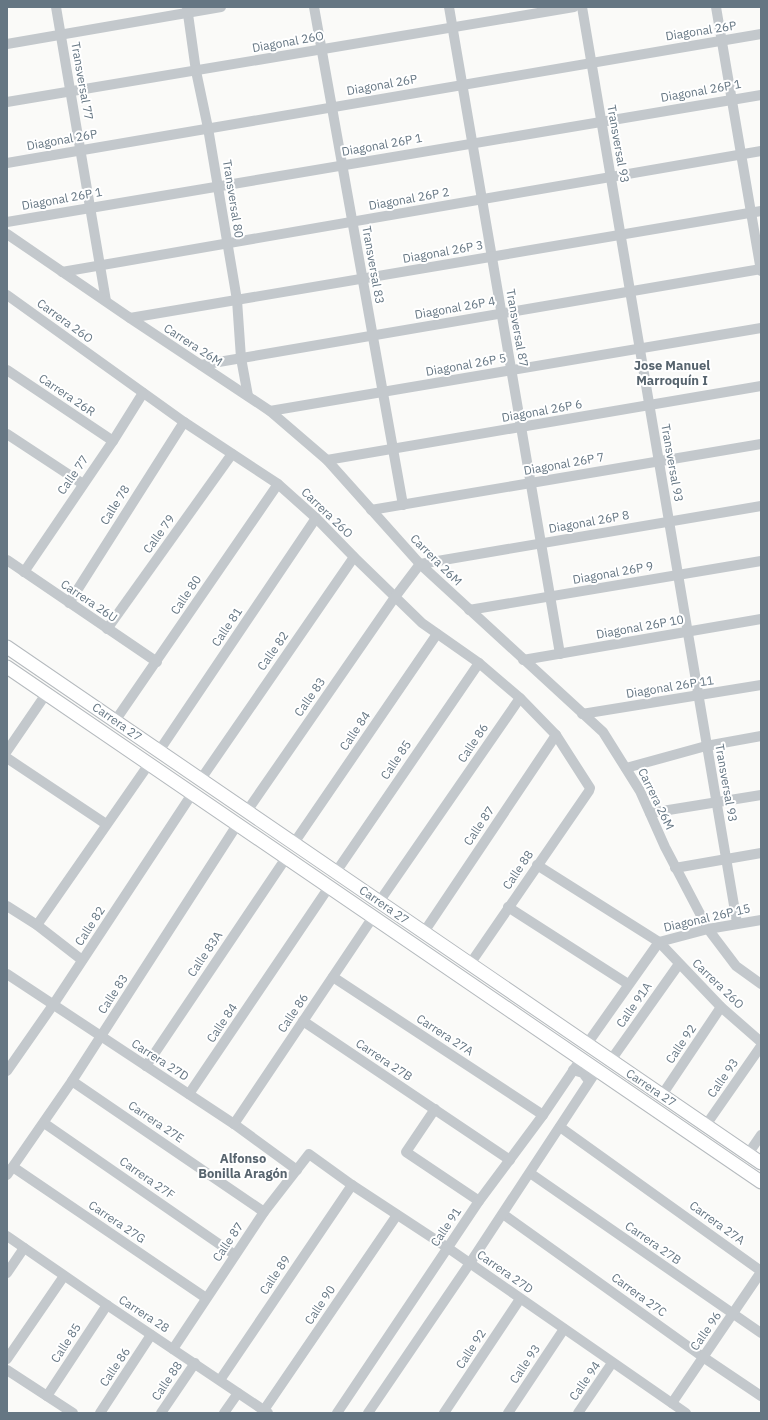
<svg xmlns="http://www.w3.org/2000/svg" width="768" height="1420" font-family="'IBM Plex Sans',sans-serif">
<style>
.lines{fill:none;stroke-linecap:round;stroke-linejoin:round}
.major-casing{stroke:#b5babe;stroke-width:15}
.minor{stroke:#c3c8cc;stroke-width:10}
.major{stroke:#fff;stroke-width:13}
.labels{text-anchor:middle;stroke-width:4;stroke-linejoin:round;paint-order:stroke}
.street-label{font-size:12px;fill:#657683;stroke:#fff}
.neighbourhood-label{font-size:13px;font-weight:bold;fill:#57646e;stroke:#fff}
</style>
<rect width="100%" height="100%" fill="#fafaf8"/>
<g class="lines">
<g class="major-casing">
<g id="major">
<path d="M7,647L761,1163"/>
<path d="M7,667L761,1182"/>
</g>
</g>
<g class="minor">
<path d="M56,7L106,301"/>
<path d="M187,7L196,71L208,128L237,300L241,358L248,396"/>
<path d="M314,7L403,505"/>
<path d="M449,7L560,654"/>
<path d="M582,7L737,923"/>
<path d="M716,7L761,271"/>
<path d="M7,44L221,7"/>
<path d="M7,102L574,7"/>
<path d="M7,163L761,34"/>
<path d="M7,222L761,95"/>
<path d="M7,234L130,318L270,411L327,460L420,564L603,732L640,791L665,847L708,929L736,966L761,984"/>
<path d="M62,272L761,151"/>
<path d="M7,295L184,422L278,484L316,518L354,557L422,623L479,663L520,698L556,735L590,788L589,791L470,964"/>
<path d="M130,318L761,211"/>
<path d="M201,365L761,269"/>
<path d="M7,370L113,441"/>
<path d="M270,411L761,328"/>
<path d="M7,434L83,484"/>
<path d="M327,460L761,386"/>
<path d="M371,510L761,444"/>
<path d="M7,560L157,662"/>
<path d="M24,572L113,441L143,393"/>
<path d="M69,603L184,422"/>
<path d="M469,610L761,561"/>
<path d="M107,629L232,454"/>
<path d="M523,660L761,619"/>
<path d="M582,714L761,685"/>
<path d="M115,721L278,484"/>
<path d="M7,751L46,694"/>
<path d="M159,751L316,518"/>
<path d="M7,758L106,824"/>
<path d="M626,768L706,746L761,736"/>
<path d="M201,779L354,557"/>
<path d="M247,811L395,597L420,564L761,506"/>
<path d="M650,813L761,795"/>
<path d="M294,843L437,634"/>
<path d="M537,865L659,942L721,1007L761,1042"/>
<path d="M675,868L761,853"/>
<path d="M336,872L479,663"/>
<path d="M379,902L520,698"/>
<path d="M7,906L37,925L82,960"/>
<path d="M508,907L628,984"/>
<path d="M37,925L149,764"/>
<path d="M424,932L556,735"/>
<path d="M659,942L708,929L761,920"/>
<path d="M7,974L234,1124L297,1170"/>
<path d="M333,977L543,1115"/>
<path d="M303,1021L510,1160"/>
<path d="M587,1044L659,942"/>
<path d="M611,1060L679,964"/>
<path d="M146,1066L286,858"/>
<path d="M573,1070L583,1073L589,1081"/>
<path d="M7,1071L53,1005L192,794"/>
<path d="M72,1081L264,1212"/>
<path d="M189,1094L329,887"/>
<path d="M662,1095L721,1007"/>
<path d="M435,1109L406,1152L479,1201"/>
<path d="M44,1123L235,1255"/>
<path d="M234,1124L373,917"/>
<path d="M706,1125L761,1046"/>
<path d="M560,1127L761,1271"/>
<path d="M748,1154L761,1135"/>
<path d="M13,1167L206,1298"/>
<path d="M530,1173L761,1333"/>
<path d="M7,1175L72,1081L237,825"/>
<path d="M503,1214L703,1357L761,1396"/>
<path d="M7,1236L107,1305L268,1413"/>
<path d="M7,1273L24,1248"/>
<path d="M173,1349L264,1212L309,1154L352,1185L448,1248L686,1413"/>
<path d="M7,1359L64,1276"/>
<path d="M7,1370L73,1413"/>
<path d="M220,1380L352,1185"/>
<path d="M47,1396L107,1305"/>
<path d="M672,1403L761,1272"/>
<path d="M264,1410L397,1215"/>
<path d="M100,1413L151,1335"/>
<path d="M161,1413L195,1363"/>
<path d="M224,1413L238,1393"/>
<path d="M337,1413L479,1201L543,1115L581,1059"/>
<path d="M368,1413L470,1263L597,1070"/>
<path d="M444,1413L520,1299"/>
<path d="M508,1413L564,1329"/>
<path d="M578,1413L612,1363"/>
</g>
<use href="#major" class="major"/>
</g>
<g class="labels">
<g class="street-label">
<text transform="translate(701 31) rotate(-9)" y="4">Diagonal 26P</text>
<text transform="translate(288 42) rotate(-10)" y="4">Diagonal 26O</text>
<text transform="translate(82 81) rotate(80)" y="4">Transversal 77</text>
<text transform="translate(382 85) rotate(-10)" y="4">Diagonal 26P</text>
<text transform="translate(701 91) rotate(-10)" y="4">Diagonal 26P 1</text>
<text transform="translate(62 140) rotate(-10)" y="4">Diagonal 26P</text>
<text transform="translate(618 144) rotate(80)" y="4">Transversal 93</text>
<text transform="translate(382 145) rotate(-10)" y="4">Diagonal 26P 1</text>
<text transform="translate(62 199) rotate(-10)" y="4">Diagonal 26P 1</text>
<text transform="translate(233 199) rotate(81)" y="4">Transversal 80</text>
<text transform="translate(409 199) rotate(-10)" y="4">Diagonal 26P 2</text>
<text transform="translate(443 252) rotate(-10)" y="4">Diagonal 26P 3</text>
<text transform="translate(373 265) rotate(80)" y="4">Transversal 83</text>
<text transform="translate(455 308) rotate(-10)" y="4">Diagonal 26P 4</text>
<text transform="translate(65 321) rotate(36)" y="4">Carrera 26O</text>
<text transform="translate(517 328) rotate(80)" y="4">Transversal 87</text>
<text transform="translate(193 345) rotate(33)" y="4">Carrera 26M</text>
<text transform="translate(466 365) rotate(-10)" y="4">Diagonal 26P 5</text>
<text transform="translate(67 395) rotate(34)" y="4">Carrera 26R</text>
<text transform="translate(542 411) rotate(-10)" y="4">Diagonal 26P 6</text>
<text transform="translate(672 463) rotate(80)" y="4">Transversal 93</text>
<text transform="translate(564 464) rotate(-10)" y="4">Diagonal 26P 7</text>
<text transform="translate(73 475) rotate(-55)" y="4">Calle 77</text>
<text transform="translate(115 505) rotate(-58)" y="4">Calle 78</text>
<text transform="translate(327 513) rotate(44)" y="4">Carrera 26O</text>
<text transform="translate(589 522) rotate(-10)" y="4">Diagonal 26P 8</text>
<text transform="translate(159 534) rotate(-54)" y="4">Calle 79</text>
<text transform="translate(436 560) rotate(45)" y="4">Carrera 26M</text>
<text transform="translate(613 573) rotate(-10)" y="4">Diagonal 26P 9</text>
<text transform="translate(186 595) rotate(-56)" y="4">Calle 80</text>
<text transform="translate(89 601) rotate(34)" y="4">Carrera 26U</text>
<text transform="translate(227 627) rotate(-56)" y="4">Calle 81</text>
<text transform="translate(640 627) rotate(-10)" y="4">Diagonal 26P 10</text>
<text transform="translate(273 651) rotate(-55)" y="4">Calle 82</text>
<text transform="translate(670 687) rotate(-9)" y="4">Diagonal 26P 11</text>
<text transform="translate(310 697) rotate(-55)" y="4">Calle 83</text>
<text transform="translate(117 722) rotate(35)" y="4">Carrera 27</text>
<text transform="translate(355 731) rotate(-56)" y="4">Calle 84</text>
<text transform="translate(473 743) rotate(-56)" y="4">Calle 86</text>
<text transform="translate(396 760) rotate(-56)" y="4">Calle 85</text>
<text transform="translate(726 783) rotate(80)" y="4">Transversal 93</text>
<text transform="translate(656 799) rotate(64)" y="4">Carrera 26M</text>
<text transform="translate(479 826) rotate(-56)" y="4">Calle 87</text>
<text transform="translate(518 870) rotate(-56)" y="4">Calle 88</text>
<text transform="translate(384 905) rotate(35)" y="4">Carrera 27</text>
<text transform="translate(707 918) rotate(-13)" y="4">Diagonal 26P 15</text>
<text transform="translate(90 926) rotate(-57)" y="4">Calle 82</text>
<text transform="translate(205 954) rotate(-56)" y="4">Calle 83A</text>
<text transform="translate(718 984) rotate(44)" y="4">Carrera 26O</text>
<text transform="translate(113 994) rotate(-57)" y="4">Calle 83</text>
<text transform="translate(634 1005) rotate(-55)" y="4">Calle 91A</text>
<text transform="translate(293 1013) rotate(-56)" y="4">Calle 86</text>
<text transform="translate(222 1023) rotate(-56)" y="4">Calle 84</text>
<text transform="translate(445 1035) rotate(33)" y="4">Carrera 27A</text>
<text transform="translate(681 1044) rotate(-56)" y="4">Calle 92</text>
<text transform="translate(160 1060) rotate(33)" y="4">Carrera 27D</text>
<text transform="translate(384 1060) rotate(34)" y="4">Carrera 27B</text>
<text transform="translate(723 1078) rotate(-55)" y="4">Calle 93</text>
<text transform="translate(651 1088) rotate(34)" y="4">Carrera 27</text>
<text transform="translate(156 1122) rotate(34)" y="4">Carrera 27E</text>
<text transform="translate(147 1178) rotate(35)" y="4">Carrera 27F</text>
<text transform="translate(117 1222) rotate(34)" y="4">Carrera 27G</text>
<text transform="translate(717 1223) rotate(36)" y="4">Carrera 27A</text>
<text transform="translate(446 1227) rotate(-56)" y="4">Calle 91</text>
<text transform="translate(228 1242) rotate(-56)" y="4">Calle 87</text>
<text transform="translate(653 1243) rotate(35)" y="4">Carrera 27B</text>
<text transform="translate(505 1272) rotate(35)" y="4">Carrera 27D</text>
<text transform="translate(275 1275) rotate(-56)" y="4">Calle 89</text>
<text transform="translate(639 1295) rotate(36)" y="4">Carrera 27C</text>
<text transform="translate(320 1305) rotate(-56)" y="4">Calle 90</text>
<text transform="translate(144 1314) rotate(33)" y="4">Carrera 28</text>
<text transform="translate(706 1331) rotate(-55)" y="4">Calle 96</text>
<text transform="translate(66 1343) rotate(-57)" y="4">Calle 85</text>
<text transform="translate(471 1349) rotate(-57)" y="4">Calle 92</text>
<text transform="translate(525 1364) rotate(-56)" y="4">Calle 93</text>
<text transform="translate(115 1367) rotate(-56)" y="4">Calle 86</text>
<text transform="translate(167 1381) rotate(-56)" y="4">Calle 88</text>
<text transform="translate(585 1381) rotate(-55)" y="4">Calle 94</text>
</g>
<g class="neighbourhood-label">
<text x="672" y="370">Jose Manuel<tspan x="672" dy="15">Marroquín I</tspan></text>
<text x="243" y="1163">Alfonso<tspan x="243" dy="15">Bonilla Aragón</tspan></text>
</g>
</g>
<rect width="768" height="1420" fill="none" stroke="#657683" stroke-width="16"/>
</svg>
